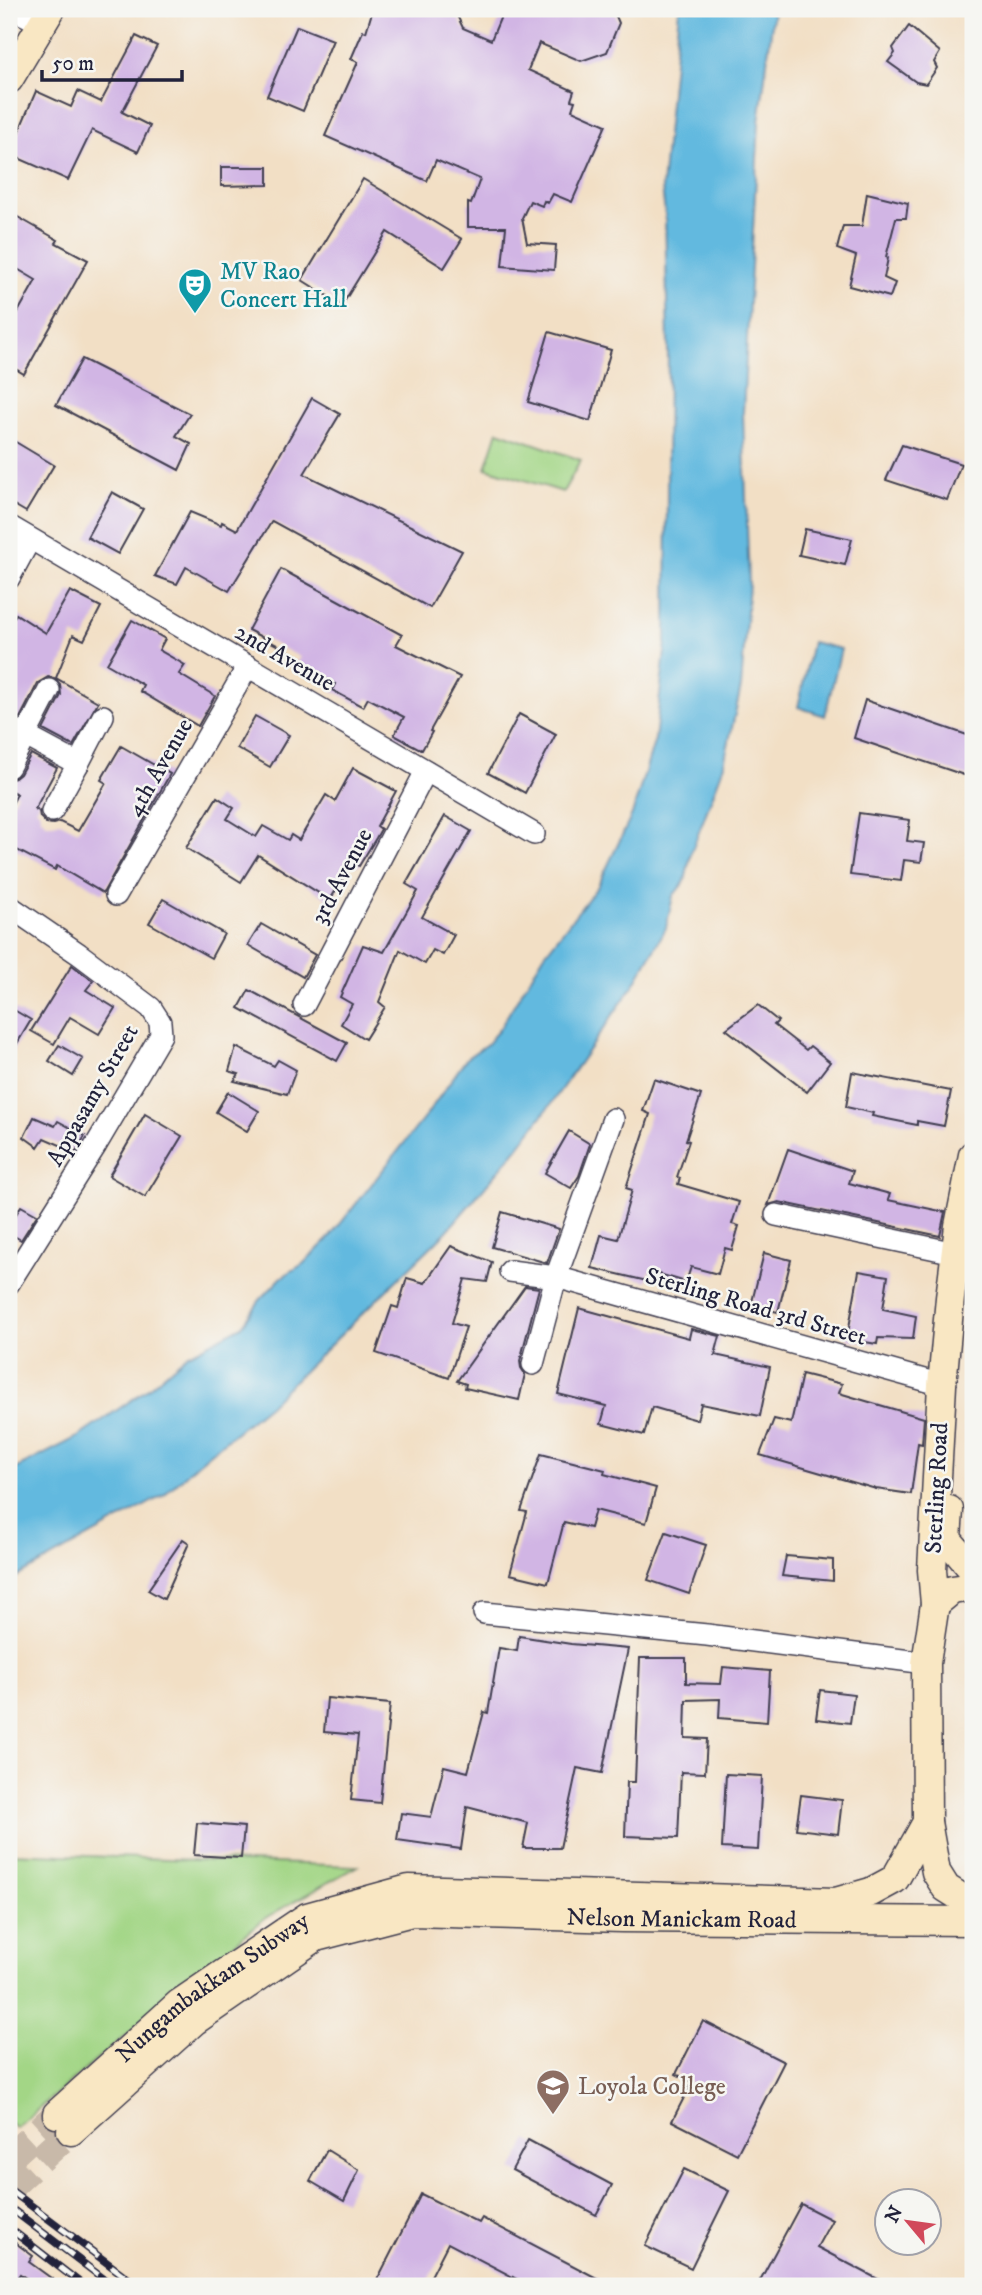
<svg xmlns="http://www.w3.org/2000/svg" width="982" height="2295" font-family="'IM FELL DW Pica',serif">
<style>
.green{fill:#a3d686;stroke:#627c60;stroke-width:2}
.water{fill:#62b9df;stroke:#426e8d;stroke-width:2}
.building{fill:#d1b5e4}
.lines{fill:none;stroke-linecap:round;stroke-linejoin:round}
.secondary-tunnel{stroke:#c8b9a9;stroke-width:28;stroke-dasharray:28 14;stroke-linecap:butt}
.street-casing{stroke:#413e50;stroke-width:24}
.secondary-casing{stroke:#413e50;stroke-width:31}
.street{stroke:#fff;stroke-width:21}
.secondary{stroke:#f9e7c3;stroke-width:28}
.rail-casing{stroke:#22223b;stroke-width:8}
.rail{stroke:#f6f6f2;stroke-width:5;stroke-dasharray:16;stroke-linecap:butt}
.labels{text-anchor:middle;stroke-width:5;stroke-linejoin:round;paint-order:stroke}
.culture-label{font-size:24px;fill:#0d838f;stroke:#f6f6f2;text-anchor:start}
.street-label{font-size:24px;fill:#22223b;stroke:#f6f6f2}
.education-label{font-size:24px;fill:#785e54;stroke:#f6f6f2;text-anchor:start}
</style>
<rect width="100%" height="100%" fill="#f6f6f2"/>
<filter id="ink" filterUnits="userSpaceOnUse"><feTurbulence type="fractalNoise" baseFrequency=".0143" numOctaves="2"/><feDisplacementMap in="SourceGraphic" scale="14" xChannelSelector="R" yChannelSelector="G"/><feConvolveMatrix kernelMatrix="1 2 1 2 8 2 1 2 1" color-interpolation-filters="sRGB"/></filter>
<filter id="wash" filterUnits="userSpaceOnUse"><feTurbulence type="fractalNoise" baseFrequency=".00686" numOctaves="4" result="noise"/><feDisplacementMap in="SourceGraphic" scale="28" xChannelSelector="R" yChannelSelector="G"/><feGaussianBlur stdDeviation="1.57" result="paint"/><feColorMatrix in="noise" values="0 0 0 0 0 0 0 0 0 0 0 0 0 0 0 0 0 1.4 0 .05"/><feComposite in="paint" operator="in"/></filter>
<g filter="url(#wash)">
<rect width="100%" height="100%" fill="#f2dfc5"/>
<g class="green">
<path d="M498,431L581,460L563,492L486,468Z"/>
<path d="M9,1853L357,1866L265,1918L16,2128L9,2122Z"/>
</g>
<g class="water">
<path d="M679,9H774L759,122L743,412L749,583L741,687L723,768L691,853L685,881L673,896L666,928L635,983L551,1104L517,1149L447,1231L269,1405L198,1463L164,1495L9,1581V1472L78,1437L146,1390L187,1355L242,1326L260,1300L282,1277L303,1264L329,1238L428,1113L467,1058L487,1044L500,1028L544,955L598,886L632,815L655,739L666,642L668,344L665,214L662,187Z"/>
<path d="M812,642L841,649L825,716L798,707Z"/>
</g>
<g id="blocks">
<g class="building">
<path d="M373,9H454L463,28L491,40L504,9H613L619,23L607,52L581,61L539,43L528,70L574,91L571,100L575,101L572,110L606,125L572,202L553,194L548,203L544,201L542,206L530,201L522,218L527,243L556,245L554,270L502,266L506,227H468V203L471,204L480,179L436,160L427,181L325,136L358,62L351,59L363,31L366,32Z"/>
<path d="M297,26L333,40L303,111L267,96Z"/>
<path d="M909,26L940,52L934,62L937,68L926,84L916,82L888,62L895,53L893,48Z"/>
<path d="M136,36L157,46L122,112L150,126L138,152L92,130L68,180L9,154L36,91L71,107L78,91L101,102Z"/>
<path d="M221,167H268V185L221,186Z"/>
<path d="M363,179L462,239L444,268L387,232L342,305L302,280Z"/>
<path d="M867,193L908,203L906,218H896L886,257L888,258L884,278L895,283L890,297L849,286L856,256L837,249L843,226H862Z"/>
<path d="M9,212L58,240L56,243L88,260L24,374L9,365V328L36,280L9,264Z"/>
<path d="M549,332L611,350L590,421L528,402Z"/>
<path d="M82,359L190,414L176,436L191,444L179,470L56,405Z"/>
<path d="M312,398L340,414L304,474L462,551L430,608L272,521L229,591L186,567L177,584L155,576L190,512L221,525L222,522L237,530Z"/>
<path d="M9,438L54,465L26,512L9,502Z"/>
<path d="M902,445L961,464L947,500L886,480Z"/>
<path d="M112,492L143,509L118,554L87,537Z"/>
<path d="M805,529L852,539L845,565L799,555Z"/>
<path d="M281,569L402,635L396,645L460,677L430,731L432,732L422,750L394,735L404,717L368,698L363,707L332,690L335,684L297,663L300,657L248,630Z"/>
<path d="M70,591L101,607L84,640L73,635L56,678L98,702L73,746L43,730L61,695L60,684L54,678L48,677L38,683L20,718L9,714V625L16,614L46,633Z"/>
<path d="M132,620L165,639L159,650L185,665L179,674L215,696L198,726L140,691L143,685L107,664Z"/>
<path d="M865,700L973,737V778L854,738Z"/>
<path d="M519,714L556,734L525,793L488,773Z"/>
<path d="M255,716L289,735L270,767L237,748Z"/>
<path d="M121,746L170,774L103,893L57,866L55,870L9,846V810L17,794L9,790V780L15,778L20,774L31,754L57,768L35,809L39,811L40,817L46,823L53,824L60,822L78,831L106,783L101,780Z"/>
<path d="M353,768L396,791L377,826L381,829L376,838L359,866L352,863L330,900L258,855L241,882L186,848L217,797L234,808L227,819L256,837L263,826L288,840L291,835L299,840L326,795L335,801Z"/>
<path d="M859,813L910,820L907,841L924,843L921,862L904,860L901,881L850,875Z"/>
<path d="M445,816L471,831L422,917L454,935L443,955L433,950L425,964L400,950L379,1002L385,1007L365,1039L341,1024L352,1004L340,997L363,945L384,952L418,891L406,884Z"/>
<path d="M163,899L224,934L211,958L149,923Z"/>
<path d="M261,924L315,955L303,977L248,945Z"/>
<path d="M72,965L93,981L86,990L115,1008L99,1034L70,1017L54,1044L31,1031Z"/>
<path d="M249,990L347,1043L337,1061L239,1008Z"/>
<path d="M758,1005L778,1021L774,1025L806,1050L810,1046L830,1062L807,1092L726,1029Z"/>
<path d="M9,1007L31,1020L9,1057Z"/>
<path d="M59,1045L83,1059L73,1076L49,1061Z"/>
<path d="M236,1047L274,1066L278,1060L296,1070L287,1094L234,1081L239,1074L229,1071Z"/>
<path d="M852,1072L951,1091L944,1126L917,1121V1125L872,1116L873,1113L846,1107Z"/>
<path d="M654,1079L701,1095L686,1140L689,1141L677,1177L680,1178L678,1184L739,1202L732,1224L739,1226L732,1250L725,1248L718,1274L691,1267L686,1282L649,1271L647,1281L592,1268L601,1235L618,1239L632,1190L626,1188L650,1114L643,1111Z"/>
<path d="M228,1092L259,1111L247,1131L216,1112Z"/>
<path d="M145,1114L182,1136L145,1197L109,1176Z"/>
<path d="M34,1117L55,1126L58,1121L85,1136L76,1152L44,1138L38,1147L24,1137Z"/>
<path d="M569,1131L590,1144L579,1176L571,1188L545,1173Z"/>
<path d="M788,1149L853,1171L849,1183L890,1194L888,1200L945,1212L940,1236L779,1202L768,1205Z"/>
<path d="M21,1206L37,1215L21,1240L9,1233V1226Z"/>
<path d="M502,1212L559,1229L547,1263L492,1247Z"/>
<path d="M451,1246L492,1262L487,1282L465,1279L452,1323L466,1327L449,1378L376,1353L392,1306L398,1308L407,1278L425,1283Z"/>
<path d="M764,1253L791,1260L778,1312L751,1306Z"/>
<path d="M859,1271L888,1276L883,1309L916,1316L913,1339L878,1338L877,1344L847,1339Z"/>
<path d="M525,1286L539,1288L520,1361L521,1368L525,1374L519,1400L465,1388L466,1384L457,1381Z"/>
<path d="M579,1308L689,1338L691,1329L720,1336L715,1355L770,1367L760,1416L701,1404L697,1420L652,1407L644,1435L601,1424L606,1406L558,1394Z"/>
<path d="M802,1374L842,1384L839,1393L924,1418L922,1444L918,1443L911,1494L876,1489L760,1455L774,1419L791,1423Z"/>
<path d="M541,1454L605,1470L604,1474L656,1488L646,1523L595,1510L590,1528L564,1522L548,1583L510,1574L527,1512L521,1511Z"/>
<path d="M666,1532L706,1545L689,1594L648,1580Z"/>
<path d="M183,1539L189,1543L164,1599L148,1590Z"/>
<path d="M786,1556L833,1560V1581L782,1576Z"/>
<path d="M519,1636L571,1644L628,1649L602,1773L577,1768L560,1848H523L528,1823L467,1807L461,1849L397,1840L401,1813L431,1817L444,1766L468,1772L484,1712L488,1713L499,1648L517,1651Z"/>
<path d="M640,1658H686V1683L721,1684L723,1667L770,1671L767,1722L719,1718L720,1699L686,1700L685,1738L707,1739L705,1773L681,1772L678,1838L625,1836L627,1782H635Z"/>
<path d="M820,1690L854,1694L850,1723L816,1719Z"/>
<path d="M327,1698L390,1704L380,1803L351,1800L358,1735L324,1732Z"/>
<path d="M726,1774L762,1776L758,1850L722,1848Z"/>
<path d="M801,1795L842,1800L838,1834L796,1829Z"/>
<path d="M197,1823L244,1827L241,1858L194,1855Z"/>
<path d="M703,2021L784,2062L737,2154L672,2121L692,2082L676,2074Z"/>
<path d="M528,2140L612,2185L596,2215L512,2170Z"/>
<path d="M327,2150L359,2170L344,2201L310,2181Z"/>
<path d="M684,2169L729,2191L691,2268L645,2246Z"/>
<path d="M421,2194L479,2223L482,2218L612,2286H530L448,2243L426,2286H374Z"/>
<path d="M801,2204L832,2220L817,2247L891,2286H757Z"/>
<path d="M9,2238L33,2256L29,2262L62,2286H37L20,2274L11,2286H9Z"/>
</g>
</g>
</g>
<g filter="url(#ink)">
<use href="#blocks" fill-opacity="0" stroke="#413e50" stroke-width="2"/>
<g class="lines">
<g class="secondary-tunnel">
<path d="M9,2158L57,2114"/>
<path d="M9,2188L71,2131"/>
</g>
<g class="street-casing">
<g id="street">
<path d="M13,9L31,18"/>
<path d="M9,526L534,834"/>
<path d="M9,578L30,539"/>
<path d="M9,727L78,764L52,811"/>
<path d="M78,764L103,716"/>
<path d="M9,767L49,690"/>
<path d="M116,895L248,666"/>
<path d="M9,906L79,954L151,1008L160,1022L161,1035L96,1145L9,1283"/>
<path d="M304,1005L426,771"/>
<path d="M776,1215L955,1253"/>
<path d="M510,1271L556,1277L942,1385"/>
<path d="M972,1272H973"/>
<path d="M533,1364L556,1277L613,1119"/>
<path d="M484,1613L707,1635L926,1663"/>
</g>
</g>
<g class="secondary-casing">
<g id="secondary">
<path d="M9,79L51,9"/>
<path d="M973,1155L959,1226L950,1298L942,1385L932,1570L935,1604L926,1663L927,1822L936,1872L946,1888L973,1905"/>
<path d="M949,1510L947,1539L973,1570"/>
<path d="M935,1604L952,1590L973,1587"/>
<path id="s1" d="M57,2114L180,2003L307,1917L409,1889L836,1902L871,1892L895,1879L927,1822"/>
<path id="s2" d="M71,2131L194,2021L316,1937L412,1912L622,1918L973,1921"/>
</g>
</g>
<use href="#street" class="street"/>
<use href="#secondary" class="secondary"/>
<g class="rail-casing">
<g id="rail">
<path d="M9,2189L138,2286"/>
<path d="M9,2207L113,2286"/>
<path d="M9,2228L84,2286"/>
<path d="M9,2280L16,2286"/>
</g>
</g>
<use href="#rail" class="rail"/>
</g>
</g>
<defs>
<g id="theatre-pin" transform="scale(1.75)"><path d="M0 17L-7.5 6A9.5 9.5 0 1 1 7.5 6Z" fill="#0f9aa8" stroke="#f6f6f2"/><path d="M-5-5.5Q0-4 5-5.5V0Q5 5 0 6Q-5 5-5 0ZM-3.3-2.5H-1v1.5H-3.3ZM1-2.5H3.3v1.5H1ZM-2.8 1Q0 5.5 2.8 1Z" fill="#fff"/></g>
<g id="university-pin" transform="scale(1.75)"><path d="M0 17L-7.5 6A9.5 9.5 0 1 1 7.5 6Z" fill="#8d6e63" stroke="#f6f6f2"/><path d="M0-5L7-2L0 1L-7-2ZM-4 1L0 2.5L4 1V4Q0 6-4 4Z" fill="#fff"/></g>
</defs>
<g fill-rule="evenodd">
<use href="#theatre-pin" x="195" y="285"/>
<use href="#university-pin" x="553" y="2086"/>
</g>
<g class="labels">
<g class="culture-label">
<text x="220" y="279">MV Rao<tspan x="220" dy="28">Concert Hall</tspan></text>
</g>
<g class="street-label">
<text transform="translate(285 657) rotate(30)" y="8">2nd Avenue</text>
<text transform="translate(159 767) rotate(-60)" y="8">4th Avenue</text>
<text transform="translate(341 876) rotate(-62)" y="8">3rd Avenue</text>
<text transform="translate(92 1095) rotate(-60)" y="8">Appasamy Street</text>
<text transform="translate(756 1306) rotate(16)" y="8">Sterling Road 3rd Street</text>
<text transform="translate(936 1488) rotate(-87)" y="8">Sterling Road</text>
<text dy="8" stroke="none"><textPath href="#s2" startOffset="682">Nelson Manickam Road</textPath></text>
<text dy="8" stroke="none"><textPath href="#s1" startOffset="201">Nungambakkam Subway</textPath></text>
</g>
<g class="education-label">
<text x="578" y="2094">Loyola College</text>
</g>
</g>
<rect width="982" height="2295" fill="none" stroke="#f6f6f2" stroke-width="35"/>
<g transform="translate(908 2222) rotate(299)"><circle r="33" fill="#f6f6f2" stroke="#a1a1a9" stroke-width="2"/>
<path d="M0-5L12 26L0 18L-12 26Z" fill="#d1495b"/>
<text y="-10" font-size="19" font-weight="bold" text-anchor="middle" fill="#22223b">N</text>
</g>
<path d="M42 70v10h140v-10" fill="none" stroke="#22223b" stroke-width="3.5"/>
<text x="52" y="70" font-size="21" fill="#22223b" stroke="#f6f6f2" stroke-width="5" paint-order="stroke">50 m</text>
</svg>
